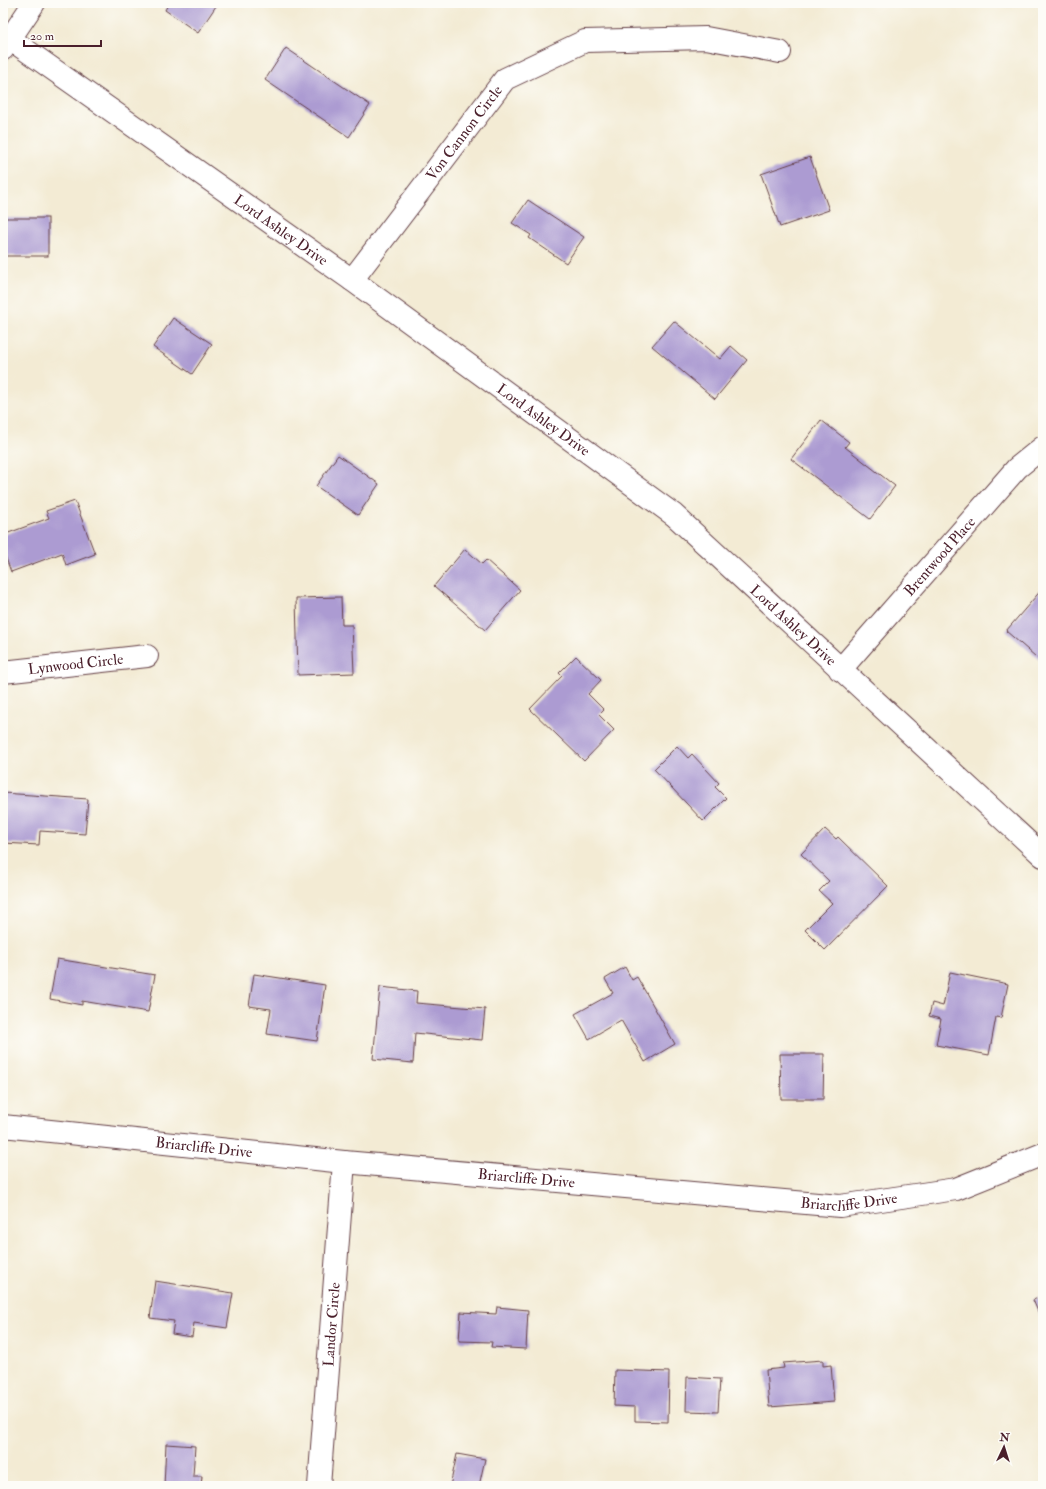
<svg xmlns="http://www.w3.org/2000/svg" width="1046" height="1489" font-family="'IM FELL Double Pica',serif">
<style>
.building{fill:#ac9bd2}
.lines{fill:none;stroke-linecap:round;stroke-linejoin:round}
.street-casing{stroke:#633e44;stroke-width:24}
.street{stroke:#fff;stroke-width:22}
.labels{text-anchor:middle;stroke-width:3;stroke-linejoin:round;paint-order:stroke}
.street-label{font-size:15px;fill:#4a1f2b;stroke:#fdfcf7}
</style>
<rect width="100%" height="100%" fill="#fdfcf7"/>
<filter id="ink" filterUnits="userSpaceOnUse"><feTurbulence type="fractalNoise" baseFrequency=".025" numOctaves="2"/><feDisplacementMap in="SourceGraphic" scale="8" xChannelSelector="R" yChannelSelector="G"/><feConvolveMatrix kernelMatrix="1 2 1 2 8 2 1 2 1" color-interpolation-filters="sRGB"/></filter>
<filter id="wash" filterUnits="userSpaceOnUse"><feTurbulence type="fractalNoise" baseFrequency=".012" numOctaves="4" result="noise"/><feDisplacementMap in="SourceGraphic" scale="16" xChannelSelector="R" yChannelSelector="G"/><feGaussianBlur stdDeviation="0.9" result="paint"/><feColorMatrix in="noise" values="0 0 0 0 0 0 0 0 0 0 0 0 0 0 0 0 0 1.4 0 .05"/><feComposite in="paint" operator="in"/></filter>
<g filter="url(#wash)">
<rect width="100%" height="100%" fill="#f3ebd4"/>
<g id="blocks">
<g class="building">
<path d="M169,3H218L198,33L165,10Z"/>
<path d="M286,48L370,105L349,137L265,80Z"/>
<path d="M810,157L829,210L780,227L761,174Z"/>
<path d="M528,200L584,237L566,263L529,238L531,235L512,223Z"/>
<rect x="3" y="218" width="45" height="38"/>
<path d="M173,318L212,344L192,374L153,347Z"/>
<path d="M674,321L720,359L731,346L747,360L715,399L652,346Z"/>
<path d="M821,420L849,442L845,447L895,486L870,519L791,459Z"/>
<path d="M338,455L379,484L358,515L316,486Z"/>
<path d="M75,501L95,554L66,565L62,553L11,572L3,550V535L49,518L46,511Z"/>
<path d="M465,549L482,564L486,560L520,590L485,630L434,586Z"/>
<path d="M1043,588V663L1006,631Z"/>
<path d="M341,597L342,625H352L354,673L298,675L296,598Z"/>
<path d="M576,656L601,680L588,694L604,710L599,715L614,730L584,761L530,709L562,676L559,673Z"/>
<path d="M677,746L688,758L692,754L719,783L715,787L726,798L703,821L654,769Z"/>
<path d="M3,793L88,799L85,834L40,831L39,845L3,843Z"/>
<path d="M825,829L836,839L838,837L888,886L825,950L805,930L832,903L819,891L829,881L801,854Z"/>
<path d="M57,959L155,975L148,1012L82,1001V1005L50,999Z"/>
<path d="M625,967L632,980L637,977L675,1044L645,1062L621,1020L589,1039L575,1014L613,993L605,979Z"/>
<path d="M950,972L1008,984L1001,1018L996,1017L989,1055L936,1045L941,1019L929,1016L932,1003L943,1006Z"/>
<path d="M254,974L325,985L317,1041L267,1034L271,1009L249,1006Z"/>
<path d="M380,987L417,991L416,1003L485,1009L482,1040L415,1033L413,1063L373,1059Z"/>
<path d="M780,1054H824L823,1099H781Z"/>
<path d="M155,1281L233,1293L227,1328L194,1323L192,1337L172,1334L174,1321L150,1318Z"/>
<path d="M1043,1296V1323L1033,1300Z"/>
<path d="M497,1307L528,1310L526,1349L491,1347L492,1342L459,1341L461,1312L496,1314Z"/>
<path d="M823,1360V1366L831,1365L834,1402L769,1407L766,1370L784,1368L783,1363Z"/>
<path d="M615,1370L669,1372L668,1422L635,1421V1407L614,1406Z"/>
<path d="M687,1377L720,1379L718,1412L686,1411Z"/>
<path d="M166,1444L195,1446L193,1476H202L201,1486H164Z"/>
<path d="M457,1454L485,1459L479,1486H450Z"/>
</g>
</g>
</g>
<g filter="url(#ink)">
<use href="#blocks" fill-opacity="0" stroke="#633e44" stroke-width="1"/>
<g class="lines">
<g class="street-casing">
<g id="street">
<path id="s1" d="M3,34L352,280L674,515L1043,856"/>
<path d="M3,49L34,3"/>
<path id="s2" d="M352,280L505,79L585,41L706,38L780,52"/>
<path id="s3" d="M840,670L1017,468L1043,447"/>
<path id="s4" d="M3,672L147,656"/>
<path id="s5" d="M3,1126L344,1162L840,1206L956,1189L1043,1154"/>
<path id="s6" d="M319,1486L344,1162"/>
</g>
</g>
<use href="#street" class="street"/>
</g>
</g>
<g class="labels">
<g class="street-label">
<text dy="5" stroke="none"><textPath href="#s2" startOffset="185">Von Cannon Circle</textPath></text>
<text dy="5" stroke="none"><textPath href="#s1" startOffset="340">Lord Ashley Drive</textPath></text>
<text dy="5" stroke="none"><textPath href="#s1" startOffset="664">Lord Ashley Drive</textPath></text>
<text dy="5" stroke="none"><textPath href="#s3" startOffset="151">Brentwood Place</textPath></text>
<text dy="5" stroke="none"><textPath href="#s1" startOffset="988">Lord Ashley Drive</textPath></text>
<text dy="5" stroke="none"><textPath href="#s4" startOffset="73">Lynwood Circle</textPath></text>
<text dy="5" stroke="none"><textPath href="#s5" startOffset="202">Briarcliffe Drive</textPath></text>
<text dy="5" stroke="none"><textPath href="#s5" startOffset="526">Briarcliffe Drive</textPath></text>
<text dy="5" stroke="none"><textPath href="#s5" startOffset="850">Briarcliffe Drive</textPath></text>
<text dy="5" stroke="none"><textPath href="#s6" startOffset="162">Landor Circle</textPath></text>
</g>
</g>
<rect width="1046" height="1489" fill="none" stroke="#fdfcf7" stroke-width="16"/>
<g transform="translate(1004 1447) rotate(4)" stroke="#fdfcf7" stroke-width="3" paint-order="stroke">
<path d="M0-3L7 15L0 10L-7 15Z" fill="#4a1f2b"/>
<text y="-6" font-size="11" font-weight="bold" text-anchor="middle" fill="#4a1f2b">N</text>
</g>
<path d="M24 40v6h77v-6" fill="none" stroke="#4a1f2b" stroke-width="2"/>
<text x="30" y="40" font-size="12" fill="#4a1f2b" stroke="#fdfcf7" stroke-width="3" paint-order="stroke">20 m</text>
</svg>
